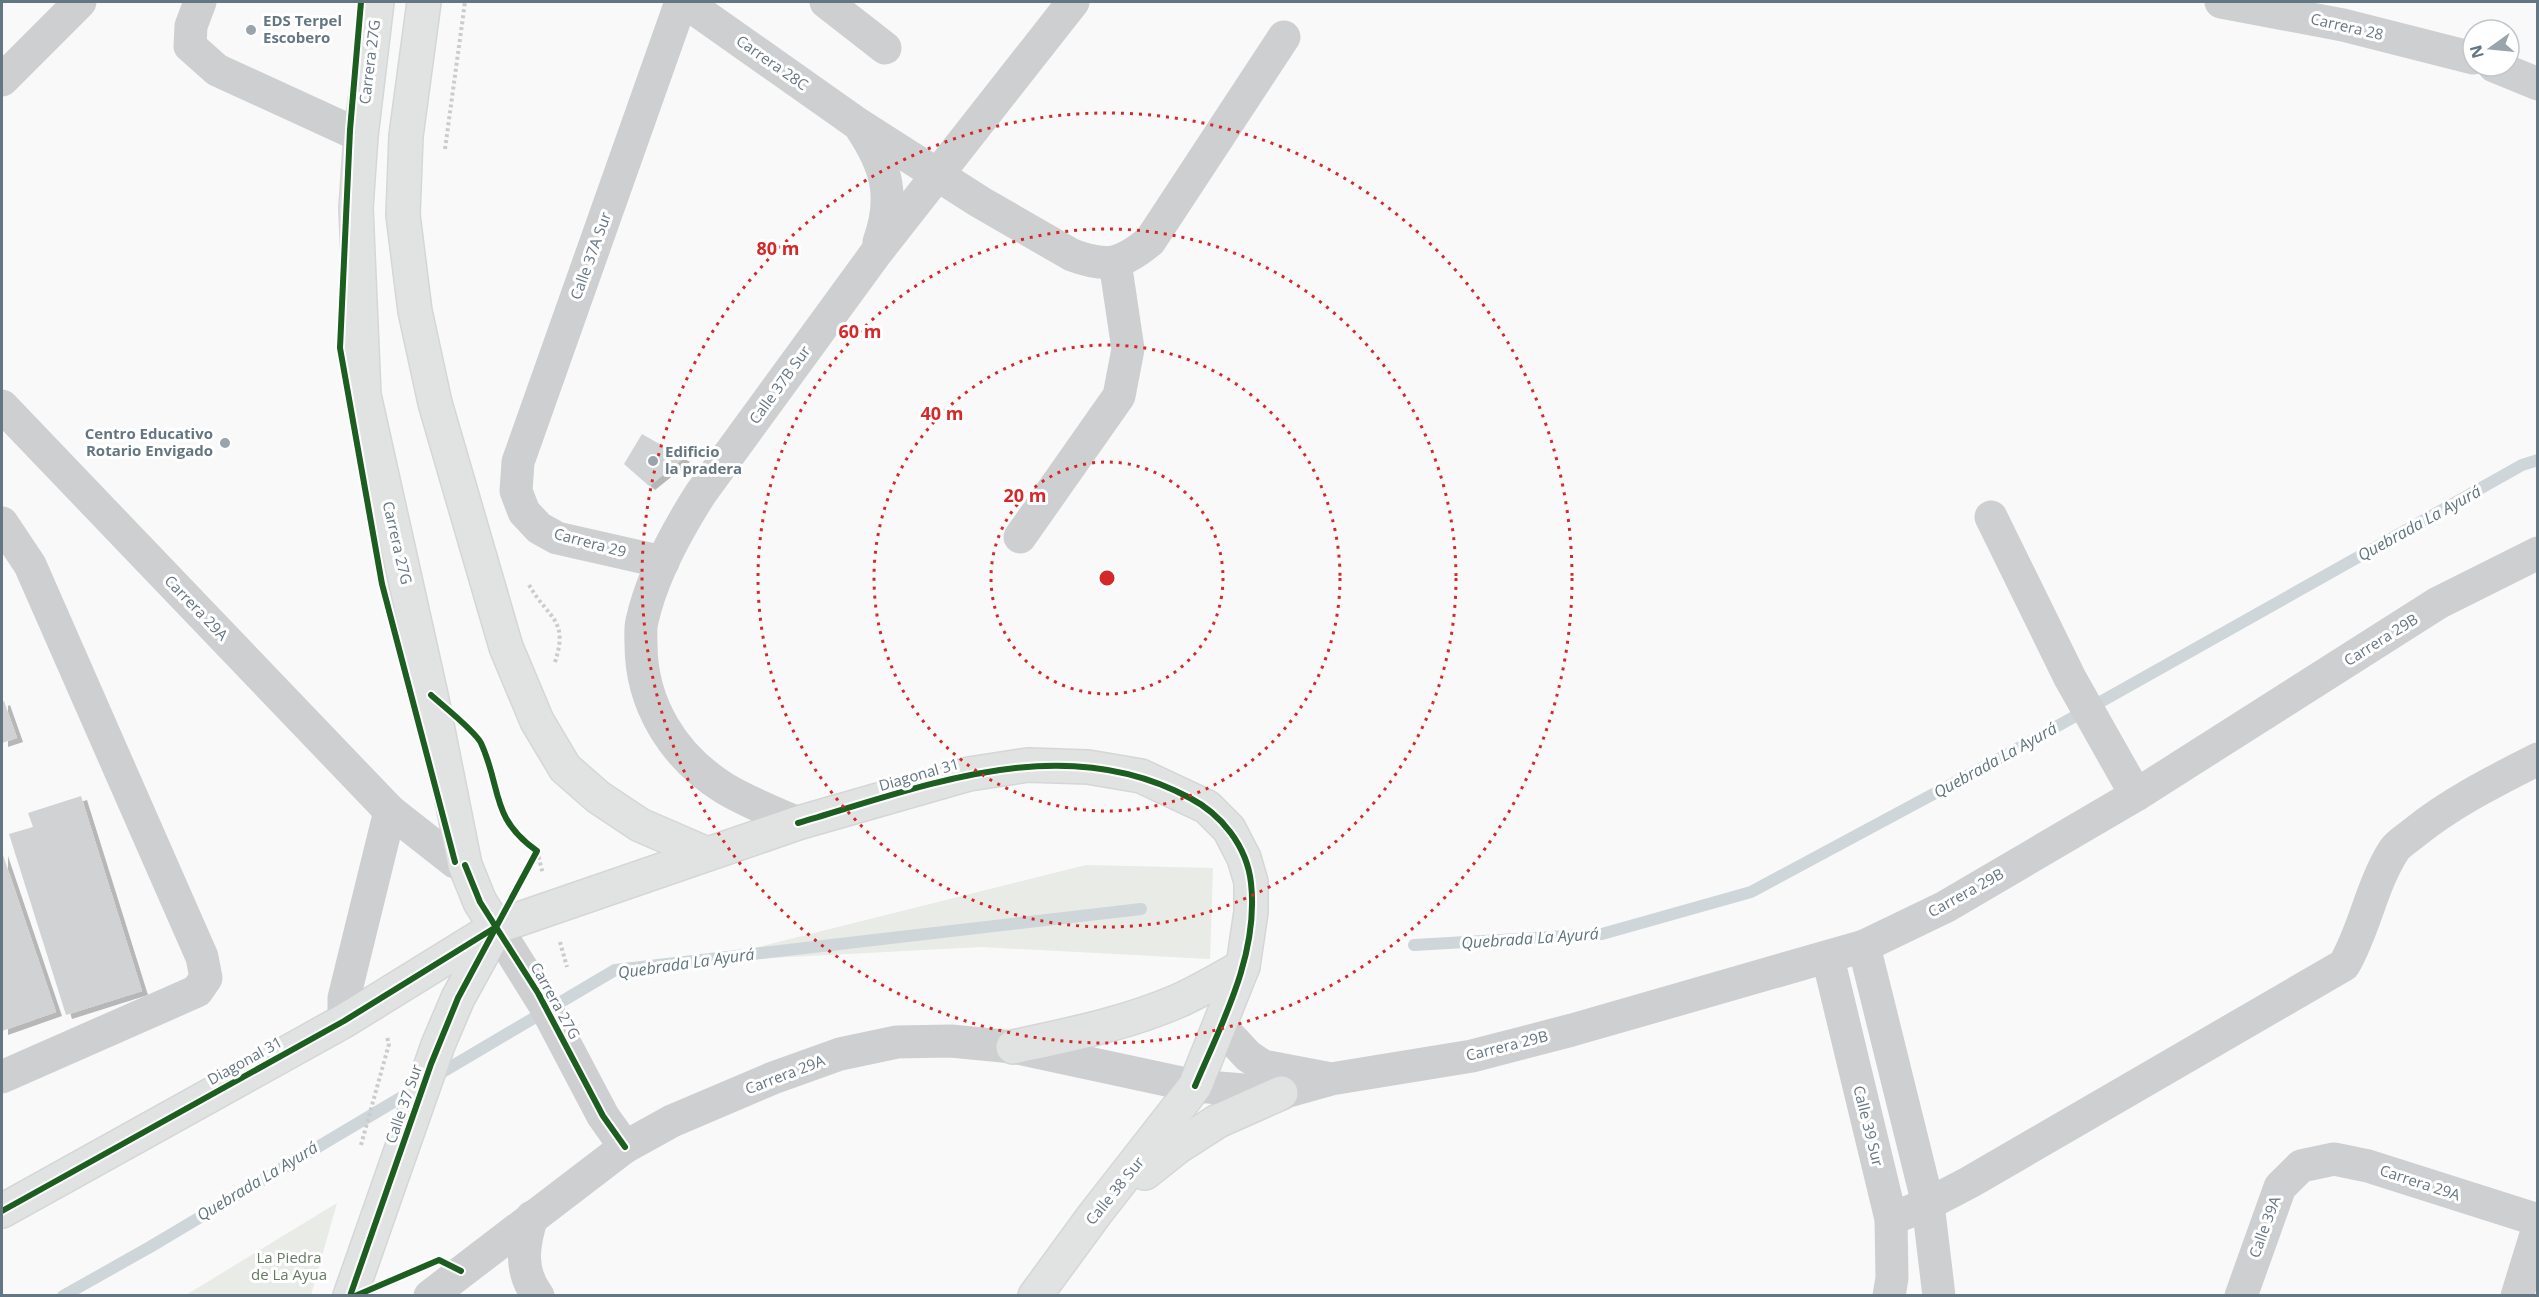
<svg xmlns="http://www.w3.org/2000/svg" width="2539" height="1297" font-family="'Open Sans',sans-serif">
<style>
.green{fill:#e8ebe6}
.lines{fill:none;stroke-linecap:round;stroke-linejoin:round}
.stream{stroke:#ced6d9;stroke-width:12}
.building{fill:#d0d2d3;filter:url(#shadow)}
.major-casing{stroke:#d5d6d7;stroke-width:36}
.path{stroke:#cbcccd;stroke-width:4;stroke-dasharray:3 3;stroke-linecap:butt}
.minor{stroke:#cecfd0;stroke-width:33}
.major{stroke:#e1e2e2;stroke-width:33}
.cycleway-casing{stroke:#fff;stroke-width:10}
.cycleway{stroke:#1b5e20;stroke-width:6}
.ring{fill:none;stroke:#d62828;stroke-width:3;stroke-dasharray:3 6}
.poi-dot{fill:#99a4ac;stroke:#fff;stroke-width:2}
.labels{text-anchor:middle;stroke-width:6;stroke-linejoin:round;paint-order:stroke}
.poi-label{font-size:15px;font-weight:bold;fill:#657683;stroke:#fff;text-anchor:start}
.street-label{font-size:15px;fill:#657683;stroke:#fff}
.park-label{font-size:15px;fill:#687a64;stroke:#fff}
.water-label{font-size:16px;font-style:italic;fill:#60757c;stroke:#fff}
.centre{fill:#d62828;stroke:#fff;stroke-width:3}
.ring-label{font-size:18px;text-anchor:middle;font-weight:bold;fill:#d62828;stroke:#fff;stroke-width:6;stroke-linejoin:round;paint-order:stroke}
</style>
<defs>
<filter id="shadow"><feDropShadow dx="6" dy="4" stdDeviation="0" flood-color="#0004"/></filter>
</defs>
<rect width="100%" height="100%" fill="#f9f9f9"/>
<g class="green">
<path d="M1086,865L1213,868L1210,959L981,947L698,962Z"/>
<path d="M337,1203L311,1295H186Z"/>
</g>
<g class="lines">
<g class="stream">
<path d="M1414,945L1602,934L1751,892L2006,755L2522,465L2538,460"/>
<path d="M434,1077L615,970L1141,909"/>
<path d="M63,1296L150,1247L417,1088"/>
</g>
</g>
<g class="building">
<path d="M642,434L684,458L649,486L624,464Z"/>
<path d="M4,701L17,738L2,743V702Z"/>
<path d="M81,796L142,991L66,1015L9,834L33,827L28,813Z"/>
<path d="M2,852L56,1012L2,1031Z"/>
</g>
<g class="lines">
<g class="major-casing">
<g id="major">
<path d="M377,2L361,136L356,208L364,395L431,695L465,865L480,902L496,927"/>
<path d="M424,2L406,136L403,215L415,311L435,403L506,647L537,721L565,768L598,797L640,825L707,854"/>
<path d="M1013,1047C1068,1035 1125,1024 1178,1001C1200,991 1222,978 1243,966"/>
<path d="M1145,1173L1179,1146L1218,1121L1281,1093"/>
<path d="M2,1211L344,1021L496,927L798,823L969,774L1028,765L1088,767L1141,776L1207,807L1229,829L1244,858L1251,882V912L1243,966L1195,1086L1095,1214L1035,1296"/>
<path d="M350,1296L438,1045L458,998L496,929"/>
</g>
</g>
<g class="path">
<path d="M445,149L465,2"/>
<path d="M529,585C549,620 570,619 554,665"/>
<path d="M537,851L543,874"/>
<path d="M560,942L567,967"/>
<path d="M361,1145L389,1044L387,1037"/>
</g>
<g class="minor">
<path d="M200,2L191,26L190,46L217,70L361,136"/>
<path d="M685,2L858,124L980,202L1072,255C1107,268 1121,265 1150,241L1284,37"/>
<path d="M826,2L885,48"/>
<path d="M2221,2L2343,25L2473,58"/>
<path d="M2494,66L2538,84"/>
<path d="M2,80L80,2"/>
<path d="M861,128C887,167 895,197 879,242"/>
<path d="M2,406L390,811L455,862L465,865"/>
<path d="M1991,517L2070,678L2136,795"/>
<path d="M2,523L30,565L202,957L206,978L197,991L2,1077"/>
<path d="M1020,537L1119,396L1128,349L1115,262"/>
<path d="M663,562L557,538L539,528L524,512L516,491L518,462L681,2"/>
<path d="M798,823C773,812 747,802 724,788C673,756 641,704 641,644C641,637 640,629 642,621C652,576 676,532 701,493L876,253L1073,2"/>
<path d="M496,927L544,1004L603,1116L625,1147"/>
<path d="M1864,946L1928,1204L1939,1296"/>
<path d="M1828,958L1891,1219L1892,1278L1889,1296"/>
<path d="M344,1021V998L390,811"/>
<path d="M1220,1026L1248,1056L1263,1066L1326,1078"/>
<path d="M532,1217C523,1245 519,1271 538,1296"/>
<path d="M1891,1219L1928,1204L1970,1182L2344,965C2365,929 2371,886 2394,850C2399,843 2408,838 2415,832C2452,802 2495,781 2538,759"/>
<path d="M430,1296L625,1147L672,1121L773,1078L840,1054L897,1042L951,1041L1013,1047L1195,1086L1281,1093L1331,1079L1472,1056L1572,1030L1864,946L1945,907L2136,795L2438,603L2538,553"/>
<path d="M2241,1296L2280,1187L2301,1166L2334,1159L2368,1166L2538,1220"/>
<path d="M2517,1296L2538,1228"/>
</g>
<use href="#major" class="major"/>
<g class="cycleway-casing">
<g id="cycleway">
<path d="M361,2L350,130L340,348L382,584L455,862"/>
<path d="M798,823C925,786 1063,729 1190,798C1221,814 1247,846 1251,883C1259,954 1222,1023 1195,1086"/>
<path d="M465,865L480,902L538,993L603,1116L625,1147"/>
<path d="M2,1211L344,1021L496,927"/>
<path d="M350,1296L431,1064L458,998L537,851C490,818 502,789 481,743C475,731 442,705 431,695"/>
<path d="M355,1296L439,1260L461,1271"/>
</g>
</g>
<use href="#cycleway" class="cycleway"/>
</g>
<g class="ring">
<circle cx="1107" cy="578" r="116"/>
<circle cx="1107" cy="578" r="233"/>
<circle cx="1107" cy="578" r="349"/>
<circle cx="1107" cy="578" r="465"/>
</g>
<g class="poi-dot">
<circle cx="251" cy="30" r="6"/>
<circle cx="225" cy="443" r="6"/>
<circle cx="653" cy="461" r="6"/>
</g>
<g class="labels">
<g class="poi-label">
<text x="263" y="26">EDS Terpel<tspan x="263" dy="17">Escobero</tspan></text>
<text x="213" y="439" text-anchor="end">Centro Educativo<tspan x="213" dy="17">Rotario Envigado</tspan></text>
<text x="665" y="457">Edificio<tspan x="665" dy="17">la pradera</tspan></text>
</g>
<g class="street-label">
<text transform="translate(2347 27) rotate(13)" y="5">Carrera 28</text>
<text transform="translate(370 62) rotate(-83)" y="5">Carrera 27G</text>
<text transform="translate(772 63) rotate(35)" y="5">Carrera 28C</text>
<text transform="translate(591 256) rotate(-70)" y="5">Calle 37A Sur</text>
<text transform="translate(780 385) rotate(-54)" y="5">Calle 37B Sur</text>
<text transform="translate(397 543) rotate(77)" y="5">Carrera 27G</text>
<text transform="translate(590 543) rotate(15)" y="5">Carrera 29</text>
<text transform="translate(196 608) rotate(46)" y="5">Carrera 29A</text>
<text transform="translate(2381 640) rotate(-32)" y="5">Carrera 29B</text>
<text transform="translate(919 775) rotate(-16)" y="5">Diagonal 31</text>
<text transform="translate(1966 893) rotate(-29)" y="5">Carrera 29B</text>
<text transform="translate(555 1001) rotate(61)" y="5">Carrera 27G</text>
<text transform="translate(1507 1046) rotate(-14)" y="5">Carrera 29B</text>
<text transform="translate(245 1061) rotate(-29)" y="5">Diagonal 31</text>
<text transform="translate(785 1075) rotate(-21)" y="5">Carrera 29A</text>
<text transform="translate(404 1104) rotate(-71)" y="5">Calle 37 Sur</text>
<text transform="translate(1868 1126) rotate(76)" y="5">Calle 39 Sur</text>
<text transform="translate(2420 1183) rotate(18)" y="5">Carrera 29A</text>
<text transform="translate(1115 1191) rotate(-51)" y="5">Calle 38 Sur</text>
<text transform="translate(2265 1227) rotate(-70)" y="5">Calle 39A</text>
</g>
<g class="park-label">
<text x="289" y="1263">La Piedra<tspan x="289" dy="17">de La Ayua</tspan></text>
</g>
<g class="water-label">
<text transform="translate(2419 523) rotate(-29)" y="6">Quebrada La Ayurá</text>
<text transform="translate(1995 760) rotate(-29)" y="6">Quebrada La Ayurá</text>
<text transform="translate(1530 938) rotate(-4)" y="6">Quebrada La Ayurá</text>
<text transform="translate(686 963) rotate(-8)" y="6">Quebrada La Ayurá</text>
<text transform="translate(257 1181) rotate(-31)" y="6">Quebrada La Ayurá</text>
</g>
</g>
<circle cx="1107" cy="578" r="9" class="centre"/>
<g class="ring-label">
<text x="778" y="255">80 m</text>
<text x="860" y="338">60 m</text>
<text x="942" y="420">40 m</text>
<text x="1025" y="502">20 m</text>
</g>
<rect width="2539" height="1297" fill="none" stroke="#657683" stroke-width="6"/>
<g transform="translate(2491 48) rotate(255)"><circle r="28" fill="#ffffff" stroke="#c1c8cd" stroke-width="1.5"/>
<path d="M0-4.5L10 22L0 15L-10 22Z" fill="#99a4ac"/>
<text y="-9" font-size="16" font-weight="bold" text-anchor="middle" fill="#657683">N</text>
</g>
</svg>
